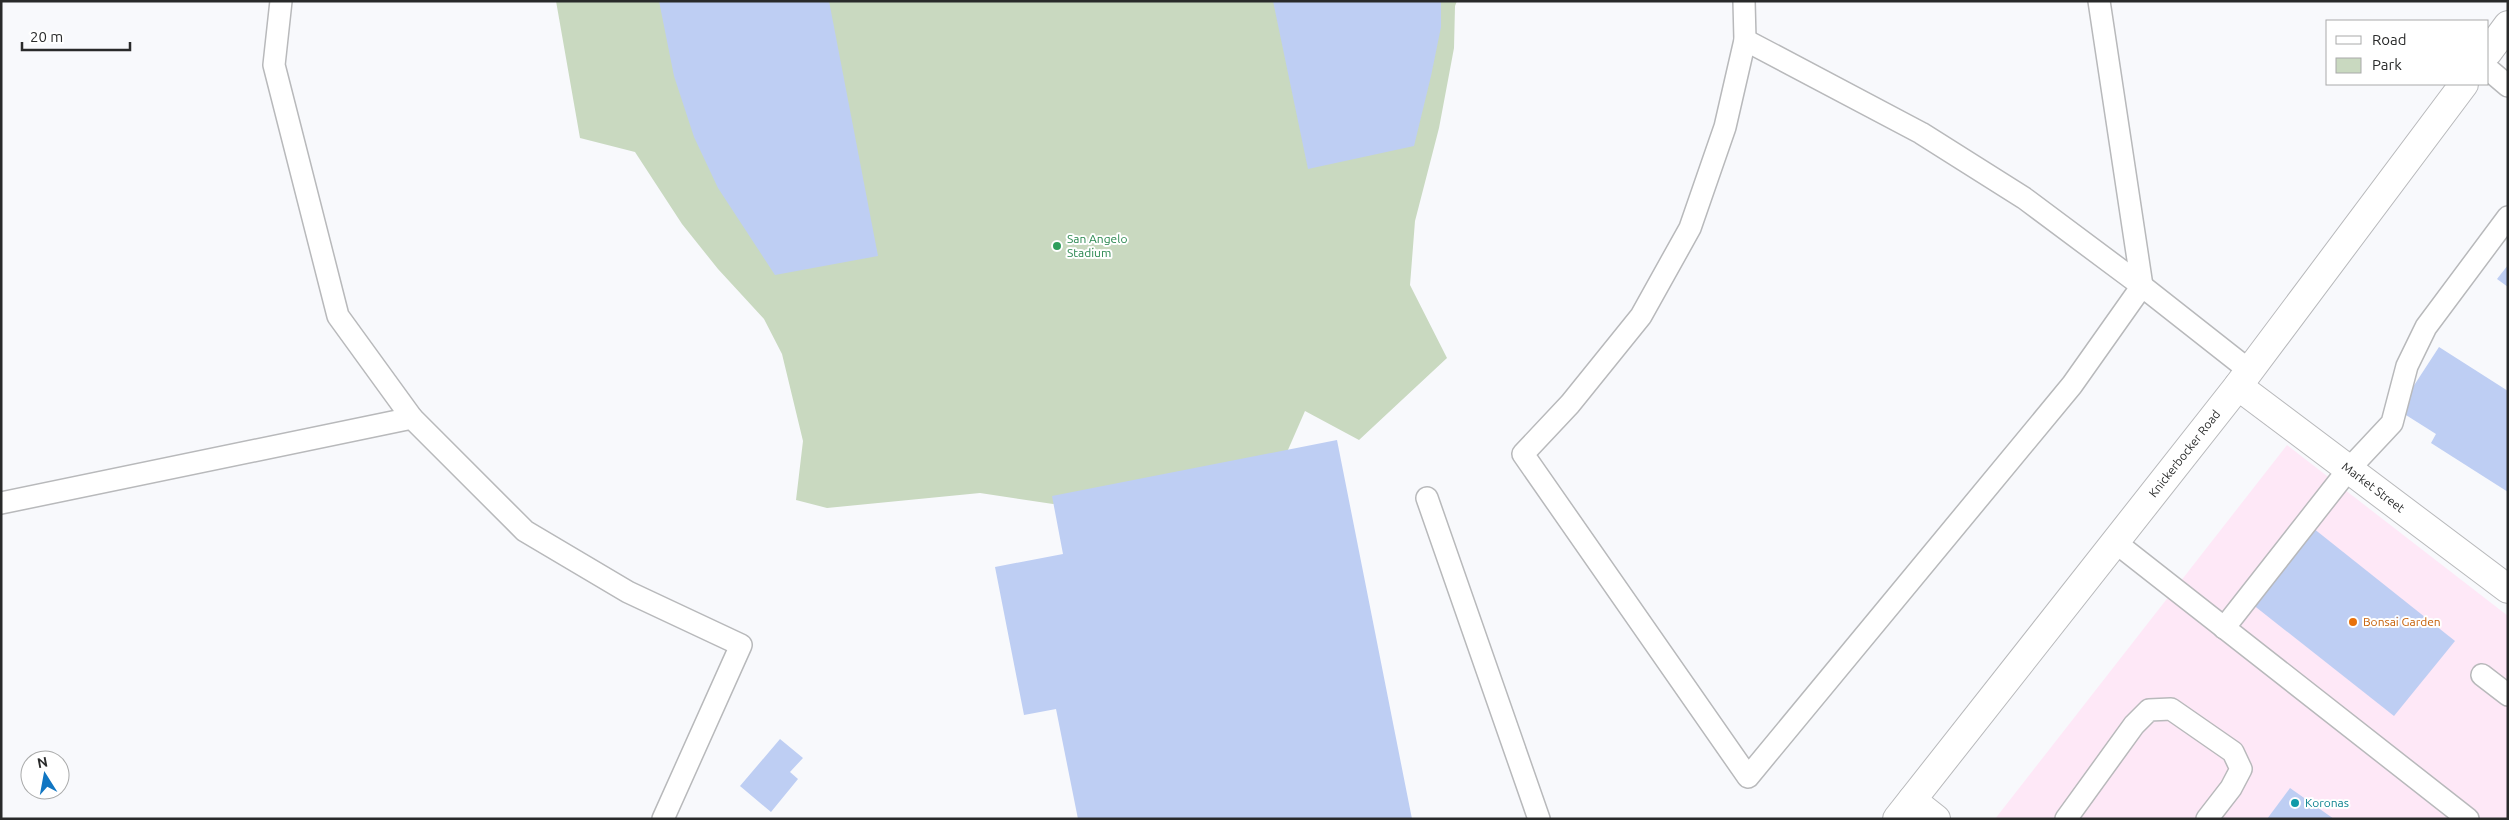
<svg xmlns="http://www.w3.org/2000/svg" width="2509" height="820" font-family="Ubuntu,sans-serif">
<style>
.commercial{fill:#fee8f7}
.green{fill:#c9d9c0}
.building{fill:#becef3}
.lines{fill:none;stroke-linecap:round;stroke-linejoin:round}
.service-casing{stroke:#b8b9bb;stroke-width:24}
.minor-casing{stroke:#b8b9bb;stroke-width:30}
.secondary-casing{stroke:#b8b9bb;stroke-width:30}
.service{stroke:#fff;stroke-width:21}
.minor{stroke:#fff;stroke-width:28}
.secondary{stroke:#fff;stroke-width:28}
.leisure-dot{fill:#2e9e5b;stroke:#fff;stroke-width:2}
.food-dot{fill:#e8710a;stroke:#fff;stroke-width:2}
.culture-dot{fill:#0f9aa8;stroke:#fff;stroke-width:2}
.labels{text-anchor:middle;stroke-width:4;stroke-linejoin:round;paint-order:stroke}
.leisure-label{font-size:12px;fill:#27864d;stroke:#fff;text-anchor:start}
.street-label{font-size:12px;fill:#292a2a;stroke:#fff}
.food-label{font-size:12px;fill:#c56008;stroke:#fff;text-anchor:start}
.culture-label{font-size:12px;fill:#0d838f;stroke:#fff;text-anchor:start}
</style>
<rect width="100%" height="100%" fill="#f8f9fc"/>
<path class="commercial" d="M2287,445L2508,616V819H1995Z"/>
<path class="green" d="M556,1H1457L1455,6L1454,48L1439,128L1415,221L1410,285L1447,358L1359,440L1305,411L1284,459L1053,504L980,493L827,508L796,500L803,441L782,354L764,319L718,269L682,224L635,152L580,138Z"/>
<g class="building">
<path d="M659,1H829L878,256L775,275L718,188L694,137L674,76Z"/>
<path d="M1273,1H1441V27L1431,76L1414,146L1308,169Z"/>
<path d="M2508,265V287L2497,279Z"/>
<path d="M2439,347L2508,391V492L2431,443L2436,434L2398,410Z"/>
<path d="M1337,440L1412,819H1078L1056,709L1024,715L995,567L1063,554L1052,496Z"/>
<path d="M2313,528L2455,641L2394,716L2252,604Z"/>
<path d="M780,739L803,758L790,772L798,779L771,812L740,786Z"/>
<path d="M2290,788L2334,819H2267Z"/>
</g>
<g class="lines">
<g class="service-casing">
<g id="service">
<path d="M281,1L274,65L338,316L412,418"/>
<path d="M1744,1L1745,40L1725,127L1690,228L1641,316L1570,404L1523,454L1748,777L2072,385L2142,286L2250,371"/>
<path d="M2099,1L2142,286"/>
<path d="M1745,40L1921,133L2024,198L2142,286"/>
<path d="M2488,69L2508,86"/>
<path d="M1427,498L1539,819"/>
<path d="M1,503L412,418L525,531L628,592L741,645L663,819"/>
<path d="M2115,542L2468,819"/>
<path d="M2224,628L2348,470L2392,423L2407,366L2426,327L2508,217"/>
<path d="M2482,675L2508,695"/>
<path d="M2066,819L2134,725L2149,710L2171,709L2233,752L2241,769L2231,788L2207,819"/>
</g>
</g>
<g class="minor-casing">
<g id="minor">
<path id="s1" d="M2238,386L2508,589"/>
<path d="M1912,800L1936,819"/>
</g>
</g>
<g class="secondary-casing">
<g id="secondary">
<path d="M2488,52L2508,25"/>
<path id="s2" d="M1897,819L2238,386L2464,84"/>
</g>
</g>
<use href="#service" class="service"/>
<use href="#minor" class="minor"/>
<use href="#secondary" class="secondary"/>
</g>
<circle class="leisure-dot" cx="1057" cy="246" r="5"/>
<circle class="food-dot" cx="2353" cy="622" r="5"/>
<circle class="culture-dot" cx="2295" cy="803" r="5"/>
<g class="labels">
<g class="leisure-label">
<text x="1067" y="243">San Angelo<tspan x="1067" dy="14">Stadium</tspan></text>
</g>
<g class="street-label">
<text dy="4" stroke="none"><textPath href="#s2" startOffset="465">Knickerbocker Road</textPath></text>
<text dy="4" stroke="none"><textPath href="#s1" startOffset="169">Market Street</textPath></text>
</g>
<g class="food-label">
<text x="2363" y="626">Bonsai Garden</text>
</g>
<g class="culture-label">
<text x="2305" y="807">Koronas</text>
</g>
</g>
<rect width="2509" height="820" fill="none" stroke="#292a2a" stroke-width="5"/>
<rect x="2326" y="20" width="162" height="65" fill="#ffffff" stroke="#a9aaaa"/>
<rect x="2336" y="36" width="25" height="8" fill="#ffffff" stroke="#a9aaaa"/>
<text x="2372" y="45" font-size="15" fill="#292a2a">Road</text>
<rect x="2336" y="58" width="25" height="15" fill="#c9d9c0" stroke="#a9aaaa"/>
<text x="2372" y="70" font-size="15" fill="#292a2a">Park</text>
<g transform="translate(45 775) rotate(349)"><circle r="24" fill="#ffffff" stroke="#a9aaaa"/>
<path d="M0-4L9 19L0 12L-9 19Z" fill="#1176c2"/>
<text y="-8" font-size="14" font-weight="bold" text-anchor="middle" fill="#292a2a">N</text>
</g>
<path d="M22 42v8h108v-8" fill="none" stroke="#292a2a" stroke-width="2.5"/>
<text x="30" y="42" font-size="15" fill="#292a2a" stroke="#ffffff" stroke-width="4" paint-order="stroke">20 m</text>
</svg>
